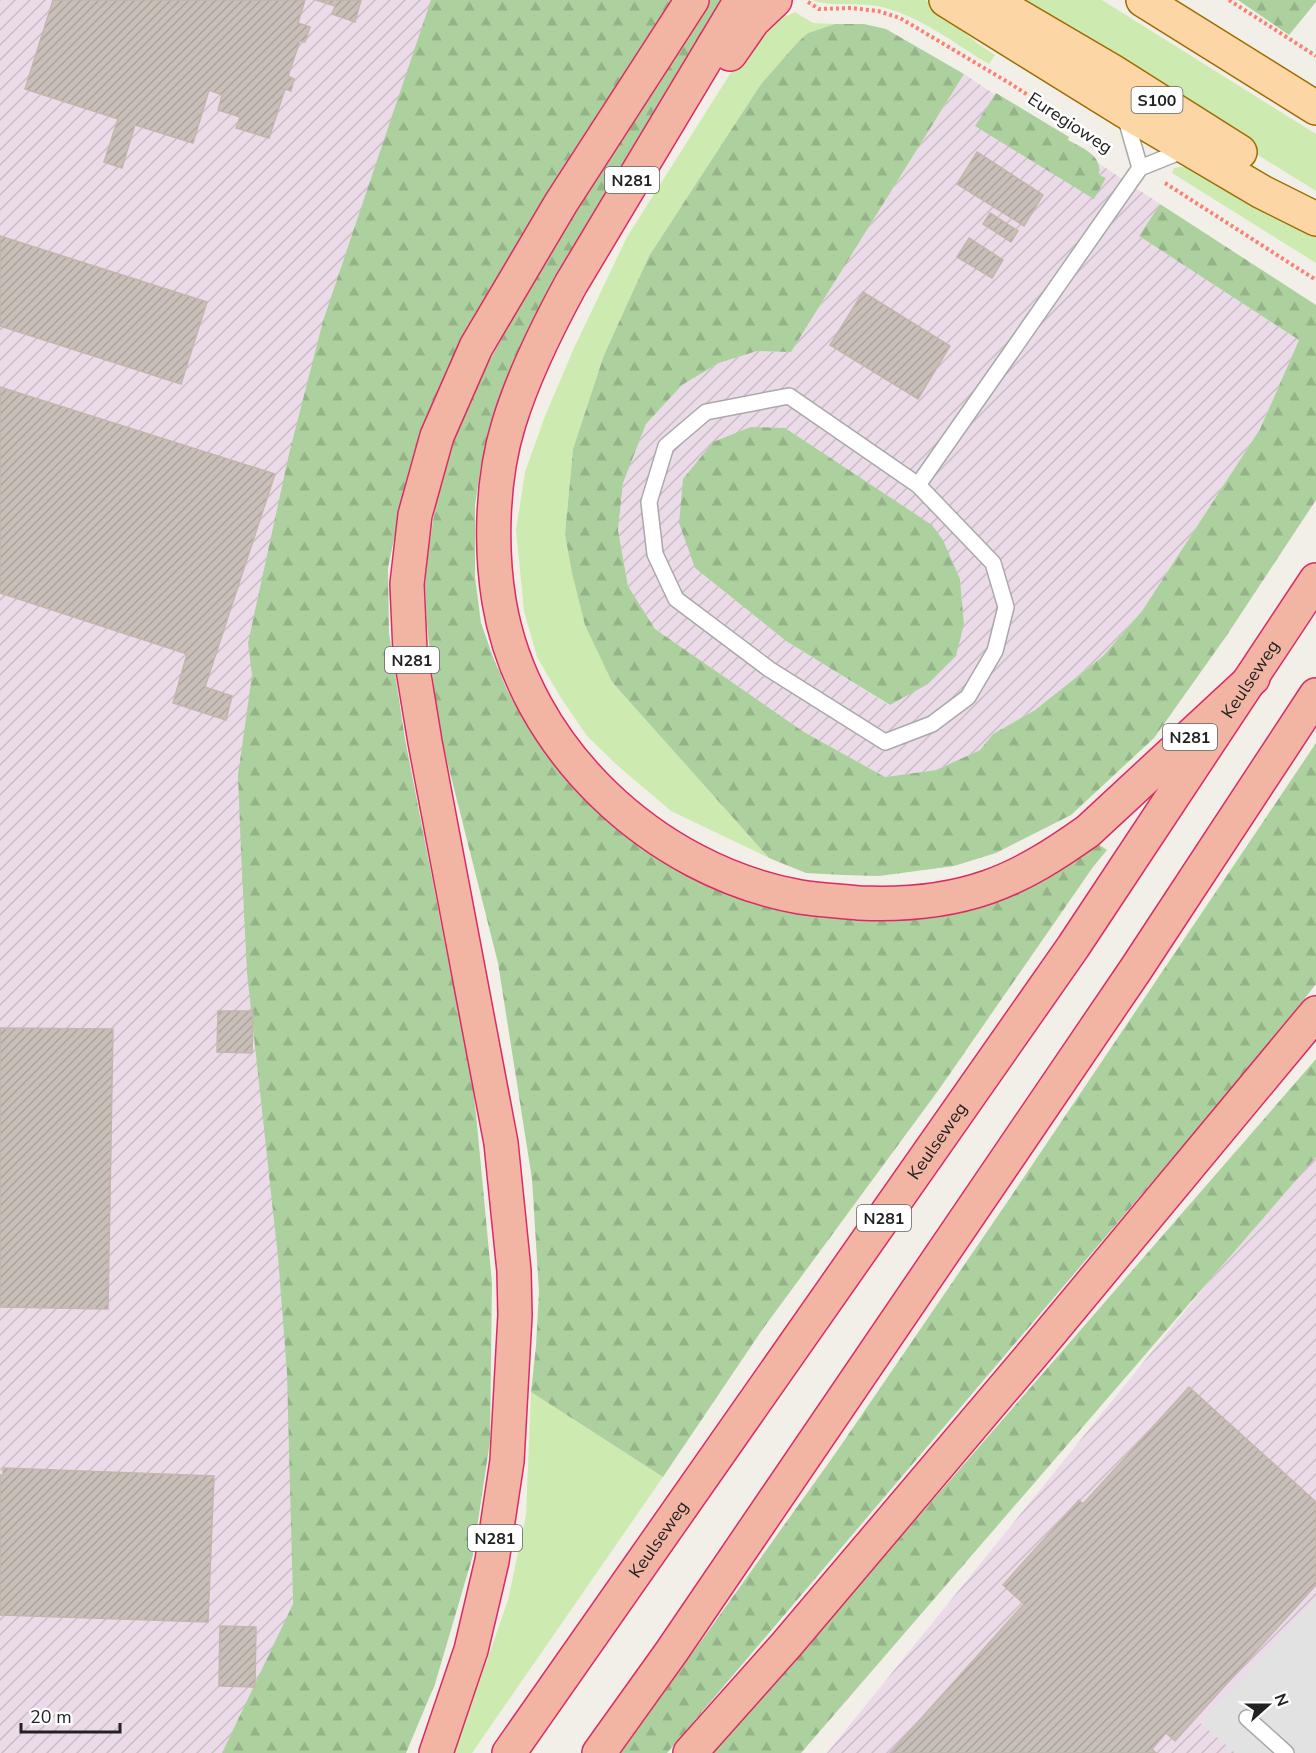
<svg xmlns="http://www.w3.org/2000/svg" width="1316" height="1753" font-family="'Nunito Sans',sans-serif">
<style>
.industrial{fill:url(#industrial-furrows);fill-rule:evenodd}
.grass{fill:#cdebb0}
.forest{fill:url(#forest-firs)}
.parking{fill:#e2e2e2}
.building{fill:url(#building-hatch);stroke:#c4b6ab;stroke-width:1.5}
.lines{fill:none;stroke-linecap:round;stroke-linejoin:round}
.service-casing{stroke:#a9a9a9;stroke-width:18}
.primary-casing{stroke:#a06b00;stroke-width:36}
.trunk-casing{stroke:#dc2a67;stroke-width:36}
.path{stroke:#fa8072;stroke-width:4;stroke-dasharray:3 3;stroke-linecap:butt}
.service{stroke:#fff;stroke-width:15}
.primary{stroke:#fcd6a4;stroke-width:33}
.trunk{stroke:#f2b4a3;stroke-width:33}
.labels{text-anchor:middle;stroke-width:5;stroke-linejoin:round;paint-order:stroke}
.shield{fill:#fff;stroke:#646464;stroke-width:1.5}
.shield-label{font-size:16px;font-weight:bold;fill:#222}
.street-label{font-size:18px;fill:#222;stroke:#fff}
</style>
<defs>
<pattern id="industrial-furrows" width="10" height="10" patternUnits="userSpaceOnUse" patternTransform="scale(1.5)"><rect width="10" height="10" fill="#ebdbe8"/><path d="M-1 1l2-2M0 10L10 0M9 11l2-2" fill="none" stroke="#c9bcc7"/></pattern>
<pattern id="forest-firs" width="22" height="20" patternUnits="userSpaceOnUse" patternTransform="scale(1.5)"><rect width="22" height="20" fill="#add19e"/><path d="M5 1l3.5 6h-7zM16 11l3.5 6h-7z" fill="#95b388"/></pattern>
<pattern id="building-hatch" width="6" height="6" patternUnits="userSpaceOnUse" patternTransform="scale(1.5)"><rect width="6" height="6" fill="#c7bfb8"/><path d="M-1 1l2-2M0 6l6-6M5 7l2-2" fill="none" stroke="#aba49e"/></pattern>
</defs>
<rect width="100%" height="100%" fill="#f2efe9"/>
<g class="industrial">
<path d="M0,0H545L278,577L295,1753H0Z"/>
<path d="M964,74L1160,204L1139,236L1299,340L1260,429L1142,611L1103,656L1035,710L993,734L980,750L936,770L885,777L804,732L655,629L628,586L618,530L623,483L646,424L682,385L719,363L757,351L791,352ZM695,568L960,579L964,623L889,705L786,641Z"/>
<path d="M1316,1149V1753H827Z"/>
</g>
<g class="grass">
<path d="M813,0H926L977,43L995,55L989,64C955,44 920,16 882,7C865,2 823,7 813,0Z"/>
<path d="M1007,0H1102L1316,134V191Z"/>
<path d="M781,10L787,16L795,12L813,23L835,24L808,33L798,42L761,84L649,256L604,355L573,449L565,534L612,682L769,858L671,811L618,766L587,736L561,698L537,657L524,611L516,530L525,472L545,416L574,348L627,237L742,55Z"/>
<path d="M1181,167L1194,168L1265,205L1316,237V263L1172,173L1174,168Z"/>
<path d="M531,1392L663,1477L472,1753H452L465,1723L508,1600L526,1515Z"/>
</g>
<g class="forest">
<path d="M431,0H677L500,274L444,379L406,482L388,568L389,633L405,739L450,970L468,1047L476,1114L492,1283L490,1441L473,1555L435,1684L406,1753H222L293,1604L287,1373L278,1257L247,973L241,852L238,775L252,675L248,643L289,454L323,321Z"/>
<path d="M703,0H729L505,385L481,465L475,505V577L481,623L493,657L508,692L527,726L548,757L620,830L661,858L832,915L1094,841L1107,850L1093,867L940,1088L762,1330L663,1477L531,1392L536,1346L539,1292L532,1179L498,963L438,725L427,625L425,585L429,546L438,490L456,432L478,382L526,293L655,76Z"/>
<path d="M1238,0H1316V2L1289,35Z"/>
<path d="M835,24H864L886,29L964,74L791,352L757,351L719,363L682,385L646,424L623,483L618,530L628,586L655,629L804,732L885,777L936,770L980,750L993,734L1035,710L1103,656L1142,611L1260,429L1299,340L1139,236L1160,204L1316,305V500L1227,635L1154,738L1071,815L996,853L954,866L879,876L843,875L806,873L769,858L612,682L585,625L572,573L565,534L573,449L604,355L649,256L761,84L798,42L808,33Z"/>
<path d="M996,93L1069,137L1068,140C1082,148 1103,155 1099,175L1106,178L1094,199L975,126Z"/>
<path d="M751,427L785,428L932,525L943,540L960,579L964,624L956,656L928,684L890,705L786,641L695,568L679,523L683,479L713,442Z"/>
<path d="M1316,743V984L1260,1055L667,1753H621L835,1454L1010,1198Z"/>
<path d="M1316,1059V1157L801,1753H713Z"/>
</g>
<path class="parking" d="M1316,1599V1753H1235L1200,1723Z"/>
<g class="building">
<path d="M53,0H305L298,23L310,27L305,42L300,41L288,76L294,79L291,91L285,89L269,138L236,128L240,117L218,110L222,95L209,90L193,143L135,125L122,168L104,162L118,119L25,89Z"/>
<path d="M316,0H361L355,22L332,14L335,6Z"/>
<path d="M977,152L1043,195L1024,226L957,184Z"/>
<path d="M990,213L1018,231L1011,242L983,224Z"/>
<path d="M0,236L207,302L181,384L0,326Z"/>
<path d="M969,238L1003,260L992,278L957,257Z"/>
<path d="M863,292L950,346L918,399L830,345Z"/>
<path d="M0,387L275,474L205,687L232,696L226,720L173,703L187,654L0,593Z"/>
<path d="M218,1011H253L252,1053L217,1052Z"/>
<path d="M0,1028L113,1029L108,1309L0,1307Z"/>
<path d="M1189,1387L1316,1502V1585L1175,1741L1166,1733L1152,1749L1156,1753H890L1024,1604L1003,1585L1079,1500L1083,1504Z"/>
<path d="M3,1468L214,1476L208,1622L0,1615V1475H3Z"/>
<path d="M220,1626L256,1627L255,1687L219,1686Z"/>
</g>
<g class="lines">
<g class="service-casing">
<g id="service">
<path d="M1125,116L1140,168"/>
<path d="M789,396L918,485L993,563L1006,607L995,651L968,697L932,724L885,742L769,669L676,599L655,554L649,502L666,446L706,412Z"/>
<path d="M918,485L1140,168L1187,149"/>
<path d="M1247,1718L1286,1753"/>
</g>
</g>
<g class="primary-casing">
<g id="primary">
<path d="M946,0L1123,110L1262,192L1316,219"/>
<path d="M991,0L1112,71L1240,152"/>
<path d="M1143,0L1316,108"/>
</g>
</g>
<g class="trunk-casing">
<g id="trunk">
<path d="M741,0L571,284C547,328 524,374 509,423C492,477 490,546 499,601C523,748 654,871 800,897C819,900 839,901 859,903C902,905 948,901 988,887C1025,874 1057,853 1088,831L1253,678"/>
<path d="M730,54L753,21L775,0"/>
<path d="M436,1753L471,1650L492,1561L507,1461L515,1315L514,1271L501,1143L425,742L410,651L407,584L415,515L437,436L476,347L561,203L692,0"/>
<path id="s1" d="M509,1753L1073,947L1316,580"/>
<path d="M599,1753L672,1651L1136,969L1316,695"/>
<path d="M690,1753L787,1644L1036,1350L1316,1013"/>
</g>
</g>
<g class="path">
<path d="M1229,0L1316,56"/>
<path d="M808,2L819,9L851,8L878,11L900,18L1011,84L1108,147"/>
<path d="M1165,183L1316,280"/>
</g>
<use href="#service" class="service"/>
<use href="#primary" class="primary"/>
<use href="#trunk" class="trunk"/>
</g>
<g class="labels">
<g class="shield">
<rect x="1131.5" y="87" width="51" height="26" rx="4.5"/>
<rect x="605" y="167" width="54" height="26" rx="4.5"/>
<rect x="385" y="647" width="54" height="26" rx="4.5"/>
<rect x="1163" y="724" width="54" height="26" rx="4.5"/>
<rect x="857" y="1205" width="54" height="26" rx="4.5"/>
<rect x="468" y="1525" width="54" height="26" rx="4.5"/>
</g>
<g class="shield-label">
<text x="1157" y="106">S100</text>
<text x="632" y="186">N281</text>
<text x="412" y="666">N281</text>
<text x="1190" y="743">N281</text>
<text x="884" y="1224">N281</text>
<text x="495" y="1544">N281</text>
</g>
<g class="street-label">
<text transform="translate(1070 123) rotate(33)" y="6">Euregioweg</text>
<text dy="6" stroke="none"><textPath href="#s1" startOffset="1305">Keulseweg</textPath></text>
<text dy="6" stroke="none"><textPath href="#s1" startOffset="747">Keulseweg</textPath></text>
<text dy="6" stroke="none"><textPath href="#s1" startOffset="261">Keulseweg</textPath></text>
</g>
</g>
<g transform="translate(1268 1705) rotate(69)" stroke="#ffffff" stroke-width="4.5" paint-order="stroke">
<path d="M0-4.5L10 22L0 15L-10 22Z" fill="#222222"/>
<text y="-9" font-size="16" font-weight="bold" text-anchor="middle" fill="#222222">N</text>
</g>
<path d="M21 1723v9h99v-9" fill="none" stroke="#222222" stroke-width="3"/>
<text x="30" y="1723" font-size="18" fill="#222222" stroke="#ffffff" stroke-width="4.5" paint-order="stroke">20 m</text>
</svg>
